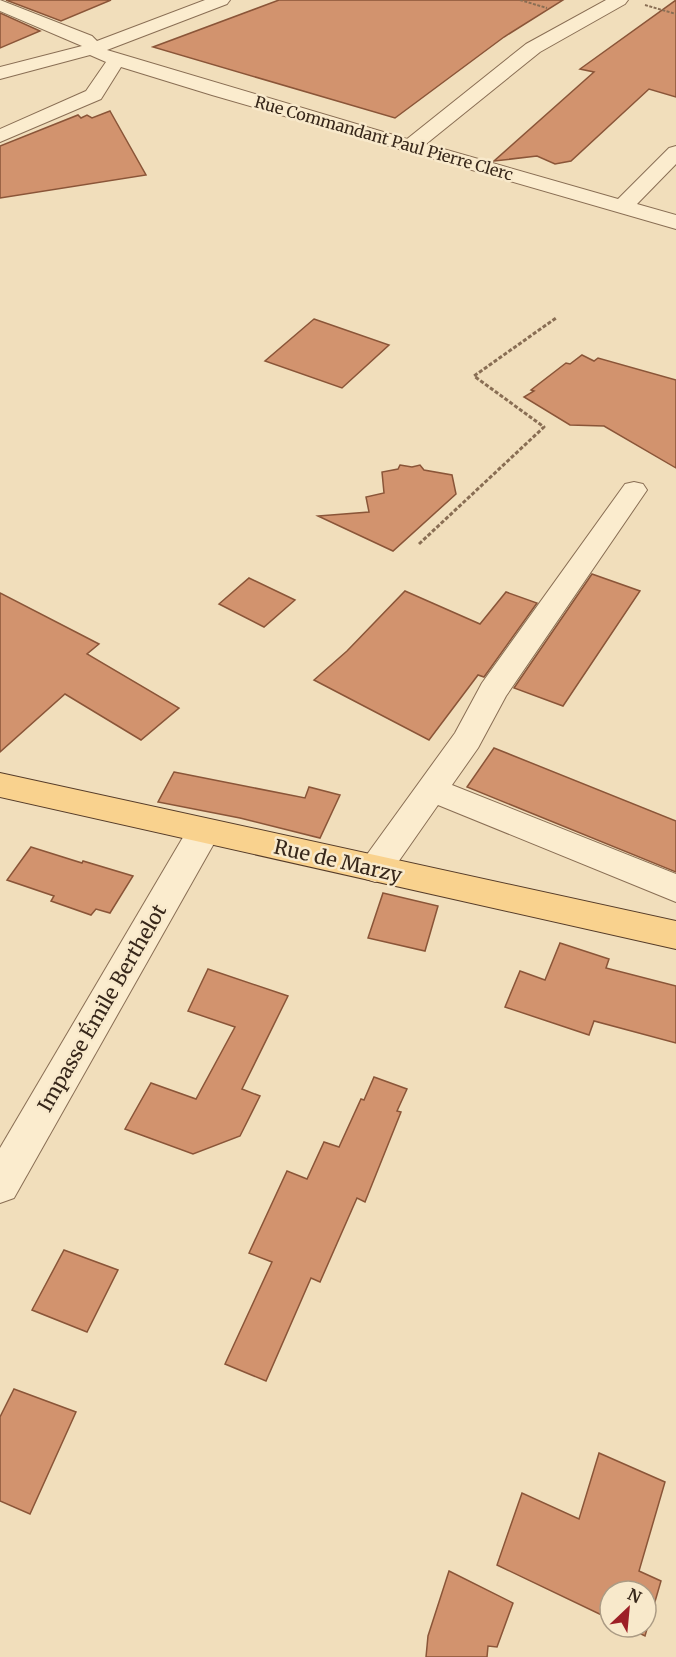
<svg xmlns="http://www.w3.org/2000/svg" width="676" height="1657" font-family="Merriweather,serif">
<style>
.building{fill:#d2936e;stroke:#8a5538;stroke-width:1.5}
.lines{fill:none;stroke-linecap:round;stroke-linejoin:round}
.minor-casing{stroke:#896e54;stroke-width:2}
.major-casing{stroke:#563c29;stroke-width:2}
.path-far1{stroke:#896e54;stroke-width:2;stroke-dasharray:3 1.5;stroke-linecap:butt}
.path{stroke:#896e54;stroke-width:3;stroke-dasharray:4 2;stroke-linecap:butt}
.minor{fill:#fbecce;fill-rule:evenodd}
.major{fill:#f9d28e;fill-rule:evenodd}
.labels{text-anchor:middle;stroke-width:5;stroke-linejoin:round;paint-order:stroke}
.far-street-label{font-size:16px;fill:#37271a;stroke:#f8e9cb}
.street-label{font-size:20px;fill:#37271a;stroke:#f8e9cb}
</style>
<rect width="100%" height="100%" fill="#f1debb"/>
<g class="building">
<path d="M6,0H111L61,21Z"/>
<path d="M279,0H563L504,37L395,118L153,47Z"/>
<path d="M676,0V97L649,89L571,161L555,164L537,156L494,161L594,72L580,69Z"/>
<path d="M0,13L40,31L0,48Z"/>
<path d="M110,111L146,175L0,198V146L78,115L81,118L87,115L92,118Z"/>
<path d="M314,319L389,345L342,388L265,361Z"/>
<path d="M582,355L594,361L598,358L676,380V468L604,426L570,425L524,397L534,391L531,390L566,363L570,364Z"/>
<path d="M400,465L412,467L420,465L424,470L452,475L456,494L393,551L318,516L369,512L366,497L384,493L382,472L398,469Z"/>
<path d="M592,574L640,591L563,706L514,688Z"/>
<path d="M249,578L295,600L264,627L219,604Z"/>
<path d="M405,591L480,624L506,592L537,603L484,677L478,675L429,740L314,680L347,651Z"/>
<path d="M0,593L99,644L87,654L179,708L141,740L65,694L0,752Z"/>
<path d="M494,748L676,821V872L467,787Z"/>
<path d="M174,772L305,798L309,787L340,795L320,838L240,818L158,802Z"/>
<path d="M31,847L82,863L83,861L133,876L110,913L96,909L91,915L51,901L54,896L7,880Z"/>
<path d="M383,893L438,906L425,951L368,938Z"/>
<path d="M560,943L609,959L606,968L676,986V1043L594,1021L589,1035L505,1007L520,971L545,980Z"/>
<path d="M208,969L288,996L242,1089L260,1096L240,1136L193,1154L125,1129L151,1083L196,1099L235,1027L188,1011Z"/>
<path d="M374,1077L407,1089L397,1111L401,1112L365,1202L357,1198L320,1282L311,1278L266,1381L225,1364L272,1262L249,1253L287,1171L307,1179L324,1142L339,1147L361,1099L364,1100Z"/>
<path d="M64,1250L118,1270L87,1332L32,1310Z"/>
<path d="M14,1389L76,1412L30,1514L0,1501V1417Z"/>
<path d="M599,1453L665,1482L639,1571L661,1581L645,1636L627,1627H646V1591H610V1619L497,1565L522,1493L579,1519Z"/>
<path d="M449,1571L513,1603L497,1647L488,1646L487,1657H426L428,1636Z"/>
</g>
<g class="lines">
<g class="minor-casing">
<g id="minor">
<path d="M0,0L92,36L97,41L205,0H230L227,4L107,50L407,139L526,44L606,0H628L625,4L540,52L426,144L618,199L669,148L676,146V164L637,204L676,215V229L212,95L121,67L101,99L0,142V129L86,91L106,62L90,55L0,79V67L82,46L0,11Z"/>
<path d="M634,482L643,484L647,490L506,696L478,748L452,785L676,874V902L438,805L387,878L375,882L363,878L358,869L363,860L455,733L482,683L625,484Z"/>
<path d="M204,818L216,822L221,831L14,1198L0,1203V1148L192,822Z"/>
</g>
</g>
<g class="major-casing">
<path id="major" d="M0,773L676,921V949L0,797Z"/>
</g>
<g class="path-far1">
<path d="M520,0L547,8"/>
<path d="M645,5L676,14"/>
</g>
<path class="path" d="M419,544L544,427L474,376L556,318"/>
<use href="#minor" class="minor"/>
<use href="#major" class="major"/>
</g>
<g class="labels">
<g class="far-street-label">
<text transform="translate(384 138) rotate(16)" y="6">Rue Commandant Paul Pierre Clerc</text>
</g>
<g class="street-label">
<text transform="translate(338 861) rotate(13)" y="7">Rue de Marzy</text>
<text transform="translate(102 1008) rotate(-60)" y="7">Impasse Émile Berthelot</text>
</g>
</g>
<g transform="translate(628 1609) rotate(26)"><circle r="28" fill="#f8e9cb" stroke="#ab9b84" stroke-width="1.5"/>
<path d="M0-4.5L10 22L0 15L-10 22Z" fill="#9d1f26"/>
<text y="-9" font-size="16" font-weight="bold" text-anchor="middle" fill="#37271a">N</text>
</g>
</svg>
